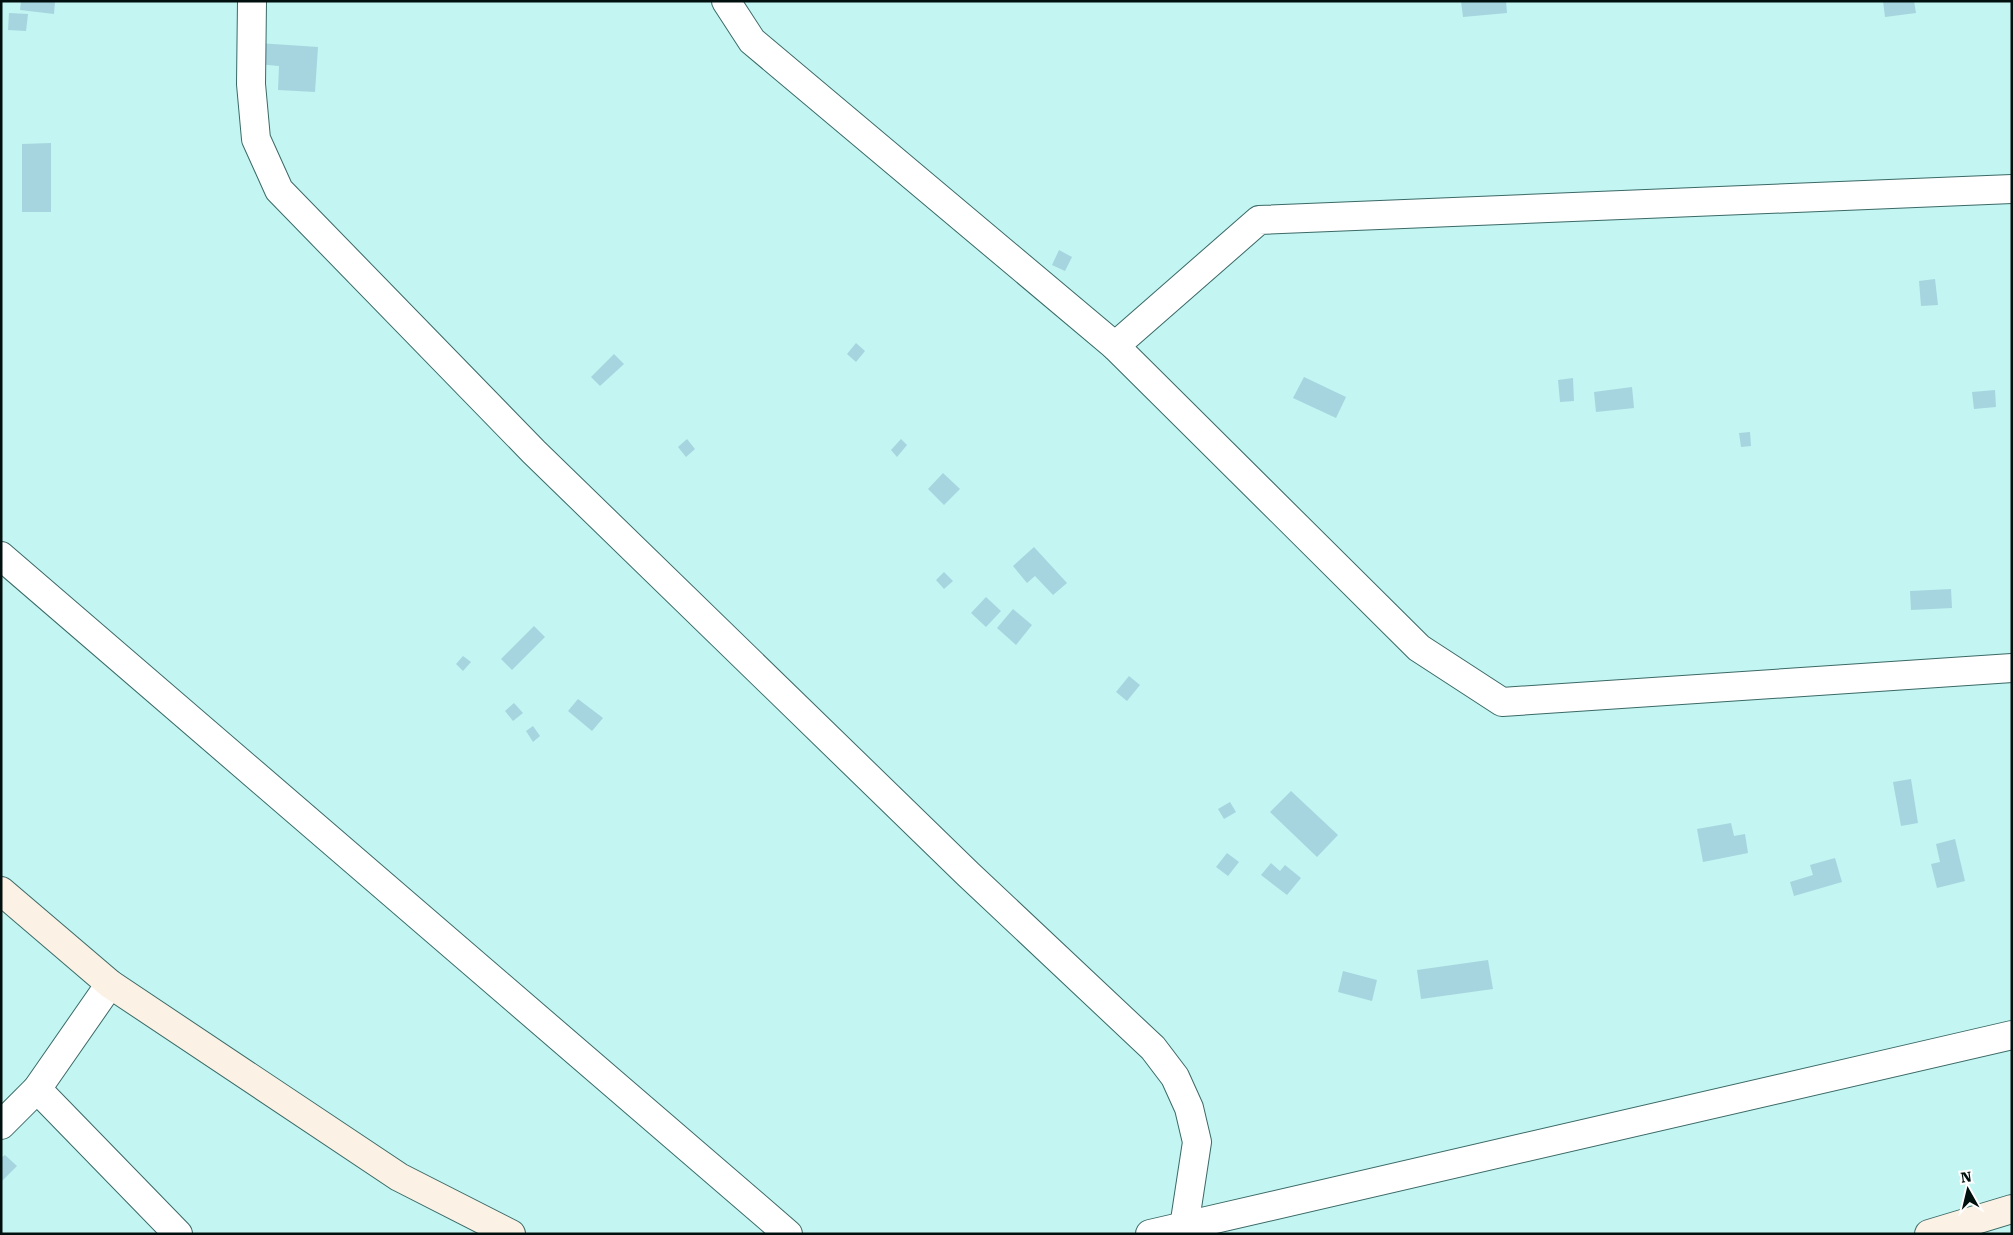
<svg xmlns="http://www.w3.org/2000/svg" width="2013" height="1235" font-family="'Roboto Serif',serif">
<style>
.building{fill:#a6d5df}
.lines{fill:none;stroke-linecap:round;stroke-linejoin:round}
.street-casing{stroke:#3a6966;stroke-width:30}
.secondary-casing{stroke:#3a6966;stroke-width:30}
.street{stroke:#fff;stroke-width:28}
.secondary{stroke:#fbf1e4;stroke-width:28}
</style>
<rect width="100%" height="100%" fill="#c3f5f2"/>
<g class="building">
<path d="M21,1H55L54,14L20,10Z"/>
<path d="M1461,1H1506L1507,13L1463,17Z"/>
<path d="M1883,1H1914L1916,13L1885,17Z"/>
<path d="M9,13L28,14L26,31L8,30Z"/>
<path d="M258,43L318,47L315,92L278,90L279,66L257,64Z"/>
<path d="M51,143V212H22V144Z"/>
<path d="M1059,250L1072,257L1065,271L1052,265Z"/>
<path d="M1935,279L1938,305L1921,306L1919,281Z"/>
<path d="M856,343L865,351L856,362L847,354Z"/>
<path d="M614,354L624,364L600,386L591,377Z"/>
<path d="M1304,377L1346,397L1336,418L1293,398Z"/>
<path d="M1573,378L1574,401L1560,402L1558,380Z"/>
<path d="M1632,387L1634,408L1596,412L1594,392Z"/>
<path d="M1995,390L1996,407L1974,409L1972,392Z"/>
<path d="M1750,432L1751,446L1741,447L1739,433Z"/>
<path d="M687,439L695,449L686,457L678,447Z"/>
<path d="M901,439L907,445L897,457L891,450Z"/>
<path d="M943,473L960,489L944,505L928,489Z"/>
<path d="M1034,547L1067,583L1053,595L1035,576L1027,583L1013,566Z"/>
<path d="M944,572L953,581L944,589L936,580Z"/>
<path d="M1951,589L1952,608L1911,610L1910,591Z"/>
<path d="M986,597L1001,611L986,627L971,613Z"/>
<path d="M1013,609L1032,625L1016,645L997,628Z"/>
<path d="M534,626L545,637L512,670L501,659Z"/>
<path d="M463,656L471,662L463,671L456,664Z"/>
<path d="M1129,676L1140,685L1127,701L1116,692Z"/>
<path d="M578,699L603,718L592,731L568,711Z"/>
<path d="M514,703L523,713L513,721L505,711Z"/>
<path d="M533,726L540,736L533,742L526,731Z"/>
<path d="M1911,779L1918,823L1901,826L1893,782Z"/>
<path d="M1291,791L1338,835L1317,857L1270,812Z"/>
<path d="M1230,802L1236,812L1224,819L1218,809Z"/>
<path d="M1731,823L1734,836L1745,834L1748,853L1703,862L1697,829Z"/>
<path d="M1955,839L1965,881L1937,888L1931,864L1940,862L1936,844Z"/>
<path d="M1227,853L1239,862L1228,876L1216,867Z"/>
<path d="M1835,858L1842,882L1794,896L1790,882L1813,875L1810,865Z"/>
<path d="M1271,863L1280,871L1285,865L1301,878L1287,895L1261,875Z"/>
<path d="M1488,960L1493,989L1421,999L1417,970Z"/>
<path d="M1343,971L1377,980L1372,1001L1338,992Z"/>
<path d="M5,1155L17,1166L1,1182V1158Z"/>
</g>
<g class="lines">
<g class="street-casing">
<g id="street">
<path d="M252,1L251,84L256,139L279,190L534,452L968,874L1153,1048L1175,1077L1189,1108L1197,1142L1184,1227"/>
<path d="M726,1L752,41L1115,346L1419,648L1502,702L2012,668"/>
<path d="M1115,346L1259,220L2012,189"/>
<path d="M1,556L788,1234"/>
<path d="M37,1089L178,1234"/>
<path d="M1,1125L37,1089L110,984"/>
<path d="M1150,1234L2012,1035"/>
</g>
</g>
<g class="secondary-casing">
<g id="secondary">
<path d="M1,891L110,984L399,1177L511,1234"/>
<path d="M1929,1234L2012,1209"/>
</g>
</g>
<use href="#street" class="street"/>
<use href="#secondary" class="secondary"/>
</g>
<rect width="2013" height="1235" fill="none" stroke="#00100f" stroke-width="5"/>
<g transform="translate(1968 1190) rotate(352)" stroke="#ffffff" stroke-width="4" paint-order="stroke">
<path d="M0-4L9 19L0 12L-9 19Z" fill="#00100f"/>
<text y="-8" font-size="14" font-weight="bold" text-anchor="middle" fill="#00100f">N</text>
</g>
</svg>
